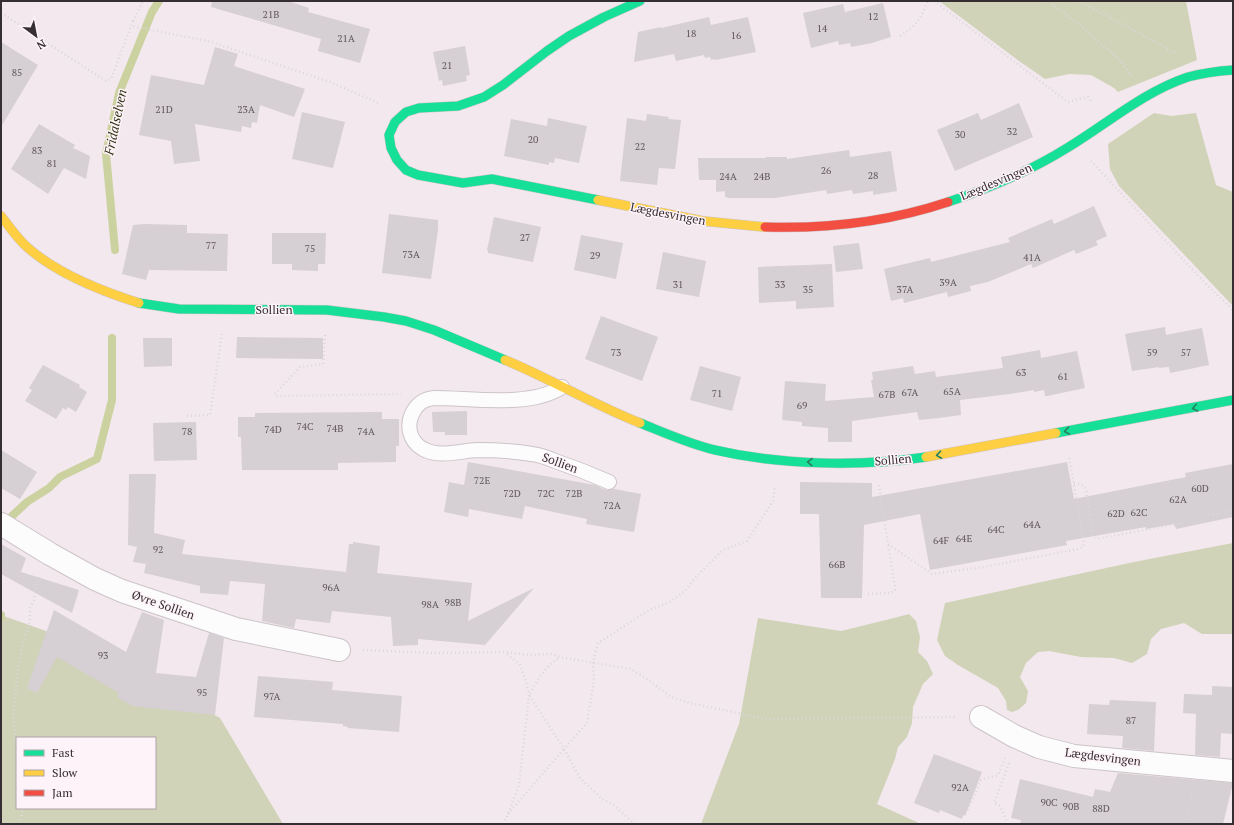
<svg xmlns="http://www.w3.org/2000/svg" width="1234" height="825" font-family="'PT Serif',serif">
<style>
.green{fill:#d0d3b8;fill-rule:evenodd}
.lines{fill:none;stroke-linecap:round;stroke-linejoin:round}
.stream{stroke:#cbd2a0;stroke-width:8}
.building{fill:#d6cfd3}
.lane-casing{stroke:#ccc4c8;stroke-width:16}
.street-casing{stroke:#ccc4c8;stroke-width:24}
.fast-casing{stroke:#ccc4c8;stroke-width:10}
.slow-casing{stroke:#ccc4c8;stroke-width:10}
.jam-casing{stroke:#ccc4c8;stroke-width:10}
.path{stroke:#dad8d9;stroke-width:2.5;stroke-dasharray:1 3;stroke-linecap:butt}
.lane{stroke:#fdfcfc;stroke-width:14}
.street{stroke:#fdfcfc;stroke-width:22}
.fast{stroke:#16e098;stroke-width:9}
.slow{stroke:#ffcf43;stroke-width:9}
.jam{stroke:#f24e42;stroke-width:9}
.oneway{stroke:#277e60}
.labels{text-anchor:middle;stroke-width:3;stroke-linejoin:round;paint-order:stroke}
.number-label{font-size:10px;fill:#5d565a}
.street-label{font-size:12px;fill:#352e32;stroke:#fef3f8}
.water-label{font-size:13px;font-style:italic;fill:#2d3313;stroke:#fef3f8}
</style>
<rect width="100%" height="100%" fill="#f2e8ed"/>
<g class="green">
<path d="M939,1H1186L1197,60L1118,92L1114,88L1091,75L1069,74L1045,79L1019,61Z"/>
<path d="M1154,113L1171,116L1196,113L1216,185L1233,192V306L1119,186L1110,169L1108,144Z"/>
<path d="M1233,543V634H1202L1184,623L1161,629L1151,639L1147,654L1132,663L1114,658L1081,657L1049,651L1038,652L1026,663L1020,677L1028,691L1026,703L1018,710L1012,712L1007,710L1006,701L998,688L958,665L945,656L937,640L945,603L1134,562Z"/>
<path d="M909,614L916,621L920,637L918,652L927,661L933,674L923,684L913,707L912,723L907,737L898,747L895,759L877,804L921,824H701L739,724L758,618L841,631L890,619Z"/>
<path d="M1,615L74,641L220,718L283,824H1ZM17,738H155V808H17Z"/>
</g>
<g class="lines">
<g class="stream">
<path d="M115,250L106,154L119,93L152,12L159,1"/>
<path d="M12,516L27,502L49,488L60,477L97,459L112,400V338"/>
<path d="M1,615V617"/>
</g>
</g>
<g class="building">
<path d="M212,1H288L309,8L308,12L370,29L360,63L318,51L321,39L211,7Z"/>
<path d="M883,3L891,37L872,43L851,47L850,43L839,45L838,41L811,48L803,13L843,4L845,12Z"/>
<path d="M709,17L711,25L748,17L756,52L715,60V59L711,60L710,57L705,58L704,55L676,61L674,54L634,62L638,32L661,27V28Z"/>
<path d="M1,42L38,65L1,127Z"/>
<path d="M465,46L470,75L466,76L467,81L443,86L442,80L439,81L433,52Z"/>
<path d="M215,47L238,54L234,66L305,89L294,117L260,105L257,123L252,122L251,128L242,126L241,132L195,124L200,161L174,164L171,141L139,135L151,75L204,85Z"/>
<path d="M1019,103L1033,137L955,171L937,130L978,113L981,120Z"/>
<path d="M302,112L345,122L333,168L292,159Z"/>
<path d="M647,114L669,117L668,119L681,120L675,169L659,168L657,185L620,181L627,118L646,121Z"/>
<path d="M548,118L587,126L579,163L555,158L554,163L549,162V165L504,156L511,119L547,126Z"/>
<path d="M39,124L75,145L73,148L90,156L86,179L64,168L48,194L11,169Z"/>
<path d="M849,150L850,157L891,151L897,191L873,195V191L853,194L852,190L827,194L826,190L775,198H729L725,197V191L716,192V180H699L698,158H766V157H787V159Z"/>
<path d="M1094,206L1107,236L1096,241L1098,245L1076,254L1074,250L1033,268L1031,264L988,282L970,286L971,291L948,297L947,292L904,303L903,298L891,301L884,269L930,258L931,262L1010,242L1008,238L1052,219L1054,224Z"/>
<path d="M389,214L438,220V230L431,279L382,273Z"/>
<path d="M494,217L541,227L533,262L488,253V251L487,250Z"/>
<path d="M144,224L187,225V233L228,234L227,271L149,270L146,280L122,274L133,225Z"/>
<path d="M272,233H326L325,264H318V271L292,270V264H272Z"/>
<path d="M581,235L623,243L616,279L574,270Z"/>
<path d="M859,243L863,269L836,272L833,246Z"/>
<path d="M663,252L706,261L699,297L656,289Z"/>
<path d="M832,264L834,307L796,309V301L759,303L758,267Z"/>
<path d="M601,316L658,337L642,381L585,359Z"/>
<path d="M1165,327L1166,335L1202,328L1209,365L1170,373L1169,367L1159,368V367L1132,371L1125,334Z"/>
<path d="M237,337L323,338V359L236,358Z"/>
<path d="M143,338H172V366L144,367Z"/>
<path d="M1040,350L1041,358L1077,351L1085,388L1047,396H1045L1044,390L1034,392V390L1010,394L960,400L961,415L939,418L919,420L917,412L852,421V442H828V428L802,426V422L782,420L785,381L826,384L825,401L874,397L871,380H873L872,372L913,366L915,374L935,371L936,377L1003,368L1001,357Z"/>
<path d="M43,365L80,385L79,387L87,392L76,412L68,407L66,410L63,408L56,419L25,401L32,390L29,388Z"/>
<path d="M700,366L741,377L732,411L690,400Z"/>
<path d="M467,411V435H445V432H433L432,412Z"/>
<path d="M382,412V419H399V446H396V462L338,463V470H242L241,437H238V417H255V413Z"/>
<path d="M196,422L197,460L154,461L153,423Z"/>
<path d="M1,450L37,472L20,499L1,488Z"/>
<path d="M468,462L595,485L606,490H610L614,489L641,494L634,532L586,524L587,519L525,506L522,519L469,509L468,517L444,512L449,482L464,485Z"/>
<path d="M1067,462L1074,499L1186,477L1185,473L1233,464V517L1176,529L1174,524L1146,529V527L1066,541L1067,545L930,570L920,514L864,525L862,598H821L819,514H800V482L872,483V497Z"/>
<path d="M129,474H156L154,533L185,540L182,554L346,572L349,544H353V542L380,546L377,573L472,583L468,621L534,588L485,645L418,639V645L393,646L391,617L332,611L330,623L296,619L294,628L262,621L265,584L230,581L228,595L200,593V586L144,573L146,564L133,562L137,547L128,545Z"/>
<path d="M1,544L26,558L21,572L79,590L72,613L1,574Z"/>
<path d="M54,610L126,652L142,612L164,620L156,673L196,677L209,633L224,638L215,715L132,706L117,697L119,693L57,657L37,693L27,688Z"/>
<path d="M258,676L333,682L332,690L402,696L399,732L348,728V727L343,726V724L254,717Z"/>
<path d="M1212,686L1233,687V734L1221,733L1220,757L1195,755L1196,714L1183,713L1184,694L1212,695Z"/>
<path d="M1110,700L1156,702L1154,751L1122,748L1123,736L1087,734L1089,704L1109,705Z"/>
<path d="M934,754L982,772L965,816L963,815L962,819L940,810L939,813L914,803Z"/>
<path d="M1118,773L1233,783L1223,824H1020L1021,820L1011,818L1020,779L1093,797L1095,789L1110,792Z"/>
</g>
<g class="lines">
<g class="lane-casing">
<path id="lane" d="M562,387C529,408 472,398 434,398C424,399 418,403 413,412C406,425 409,441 423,449C440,458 459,451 477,450C495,450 514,451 532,454C540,455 548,458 555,461C573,467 591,474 609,482"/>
</g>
<g class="street-casing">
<g id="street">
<path d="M1,524L50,554L95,579L122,591L236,629L339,650"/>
<path d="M981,717L1014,736L1039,747L1074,756L1233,771"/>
</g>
</g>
<g class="fast-casing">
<g id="fast">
<path d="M598,200L492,179L463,183L418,175L406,170L397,160L391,148L389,135L395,122L406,112L419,108L458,106L484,97L503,85L547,51L569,36L604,17L640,1"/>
<path d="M948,202C990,188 1030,171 1067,148C1107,124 1143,92 1188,77C1203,73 1218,71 1233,70"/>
<path d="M139,303L179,309L327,310L384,317L406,321L434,330L505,360"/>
<path d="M640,423C665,433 689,444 715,450C779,465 861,467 926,457"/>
<path d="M1056,433L1233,400"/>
</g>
</g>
<g class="slow-casing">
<g id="slow">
<path d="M598,200L703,221L765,227"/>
<path d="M1,216C9,226 17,238 27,247C56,273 101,291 139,303"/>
<path d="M505,360C551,379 594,405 640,423"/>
<path d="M926,457L1056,433"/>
</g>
</g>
<g class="jam-casing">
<path id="jam" d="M765,227C828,229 888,222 948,202"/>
</g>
<g class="path">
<path d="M934,1L1068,102L1088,97L1092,102"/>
<path d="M1048,1L1081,26L1096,40L1110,51L1118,58L1132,76"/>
<path d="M1079,1L1178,54"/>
<path d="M1,13L106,81L111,79L131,26"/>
<path d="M133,21L131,26L208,41L330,82L378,103"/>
<path d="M133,21L143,1"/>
<path d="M900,36C917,24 920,21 928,1"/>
<path d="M1091,161L1207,285L1233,310"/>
<path d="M325,335L323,364L300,367L275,394L276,396L401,394"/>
<path d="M187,416L210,415L222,334"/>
<path d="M1074,484H1080L1084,486L1086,490L1093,535L1096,539L1182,523"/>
<path d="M879,485L888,544L932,574L983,567L1078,549L1083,547L1084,544L1069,456"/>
<path d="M1208,515L1233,511"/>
<path d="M868,594L891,593L895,590V587L888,544"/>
<path d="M363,650L433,653L505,652L530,655L551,654L560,657L631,669L647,679L671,697L690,703L766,719L957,717"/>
<path d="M17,746L13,716L18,670L21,651L30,621V608L34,600L36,585L40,576"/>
<path d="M968,810L981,780L998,775L1005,758"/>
<path d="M508,814L564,749L529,695C537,681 545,666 559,658"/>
<path d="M21,824L22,808"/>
<path d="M503,824L508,814L519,785L529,695L525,678L520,665L505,652"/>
<path d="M635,824L612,804L602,799L580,778L564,749L587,723L594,680L593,662L598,643L649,610L670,602L685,591L696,577L723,550L747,541L773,501L775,486"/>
<path d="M1008,824L1000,806L994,803L1010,761"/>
<path d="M1185,824L1192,792"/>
</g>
<use href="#lane" class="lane"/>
<use href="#street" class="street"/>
<use href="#fast" class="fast"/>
<use href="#slow" class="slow"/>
<use href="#jam" class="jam"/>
</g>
<defs><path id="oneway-chevron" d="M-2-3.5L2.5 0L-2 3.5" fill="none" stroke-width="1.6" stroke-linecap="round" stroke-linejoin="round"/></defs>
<g class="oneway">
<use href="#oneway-chevron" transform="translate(1195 408) rotate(169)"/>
<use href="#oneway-chevron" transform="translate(1067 431) rotate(170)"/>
<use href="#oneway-chevron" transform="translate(939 455) rotate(172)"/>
<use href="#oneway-chevron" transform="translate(810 462) rotate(-178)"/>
</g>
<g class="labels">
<g class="number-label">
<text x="271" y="18">21B</text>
<text x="873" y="20">12</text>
<text x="822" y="32">14</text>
<text x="691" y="37">18</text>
<text x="736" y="39">16</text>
<text x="346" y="42">21A</text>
<text x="447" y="69">21</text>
<text x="17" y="76">85</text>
<text x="164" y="113">21D</text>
<text x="246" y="113">23A</text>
<text x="1012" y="135">32</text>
<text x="960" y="138">30</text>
<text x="533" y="143">20</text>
<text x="640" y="150">22</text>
<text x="37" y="154">83</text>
<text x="52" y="167">81</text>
<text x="826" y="174">26</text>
<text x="873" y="179">28</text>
<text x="728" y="180">24A</text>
<text x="762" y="180">24B</text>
<text x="525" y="241">27</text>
<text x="211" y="249">77</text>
<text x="310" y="252">75</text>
<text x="411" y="258">73A</text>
<text x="595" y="259">29</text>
<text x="1032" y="261">41A</text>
<text x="948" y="286">39A</text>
<text x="678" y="288">31</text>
<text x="780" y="288">33</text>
<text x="808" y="293">35</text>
<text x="905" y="293">37A</text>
<text x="616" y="356">73</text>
<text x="1152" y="356">59</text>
<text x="1186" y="356">57</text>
<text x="1021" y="376">63</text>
<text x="1063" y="380">61</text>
<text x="952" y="395">65A</text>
<text x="910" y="396">67A</text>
<text x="717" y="397">71</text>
<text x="887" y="398">67B</text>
<text x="802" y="409">69</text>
<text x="305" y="430">74C</text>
<text x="335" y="432">74B</text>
<text x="273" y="433">74D</text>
<text x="187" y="435">78</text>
<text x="366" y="435">74A</text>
<text x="482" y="484">72E</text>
<text x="1200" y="492">60D</text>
<text x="512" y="497">72D</text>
<text x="546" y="497">72C</text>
<text x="574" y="497">72B</text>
<text x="1178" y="503">62A</text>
<text x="612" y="509">72A</text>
<text x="1139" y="516">62C</text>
<text x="1116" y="517">62D</text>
<text x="1032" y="528">64A</text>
<text x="996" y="533">64C</text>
<text x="964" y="542">64E</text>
<text x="941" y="544">64F</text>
<text x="158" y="553">92</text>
<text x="837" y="568">66B</text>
<text x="331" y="591">96A</text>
<text x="453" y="606">98B</text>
<text x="430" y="608">98A</text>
<text x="103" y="659">93</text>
<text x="202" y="696">95</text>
<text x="272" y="700">97A</text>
<text x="1131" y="724">87</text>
<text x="960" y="791">92A</text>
<text x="1049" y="806">90C</text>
<text x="1071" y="810">90B</text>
<text x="1101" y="812">88D</text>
</g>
<g class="street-label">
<text transform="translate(996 182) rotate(-23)" y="4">Lægdesvingen</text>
<text transform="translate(668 214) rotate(11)" y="4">Lægdesvingen</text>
<text x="274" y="314">Sollien</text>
<text transform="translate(893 460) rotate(-5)" y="4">Sollien</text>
<text transform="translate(560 463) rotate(20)" y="4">Sollien</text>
<text transform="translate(163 605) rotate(19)" y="4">Øvre Sollien</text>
<text transform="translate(1103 757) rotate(7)" y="4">Lægdesvingen</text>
</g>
<g class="water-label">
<text transform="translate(115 122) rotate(-78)" y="5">Fridalselven</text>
</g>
</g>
<rect width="1234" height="825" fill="none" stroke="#352e32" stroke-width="4"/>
<rect x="16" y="737" width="140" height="72" fill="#fef3f8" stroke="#aea4a9"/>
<rect x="24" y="750" width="20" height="6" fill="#16e098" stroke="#aea4a9"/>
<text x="52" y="757" font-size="12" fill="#352e32">Fast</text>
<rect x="24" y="770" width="20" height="6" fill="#ffcf43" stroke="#aea4a9"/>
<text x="52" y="777" font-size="12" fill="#352e32">Slow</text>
<rect x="24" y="790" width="20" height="6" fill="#f24e42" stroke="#aea4a9"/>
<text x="52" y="797" font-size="12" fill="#352e32">Jam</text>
<g transform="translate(36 36) rotate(148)" stroke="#fef3f8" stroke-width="3" paint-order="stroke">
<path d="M0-3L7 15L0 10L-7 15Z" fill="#352e32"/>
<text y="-6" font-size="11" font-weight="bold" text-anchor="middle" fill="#352e32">N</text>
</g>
</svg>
